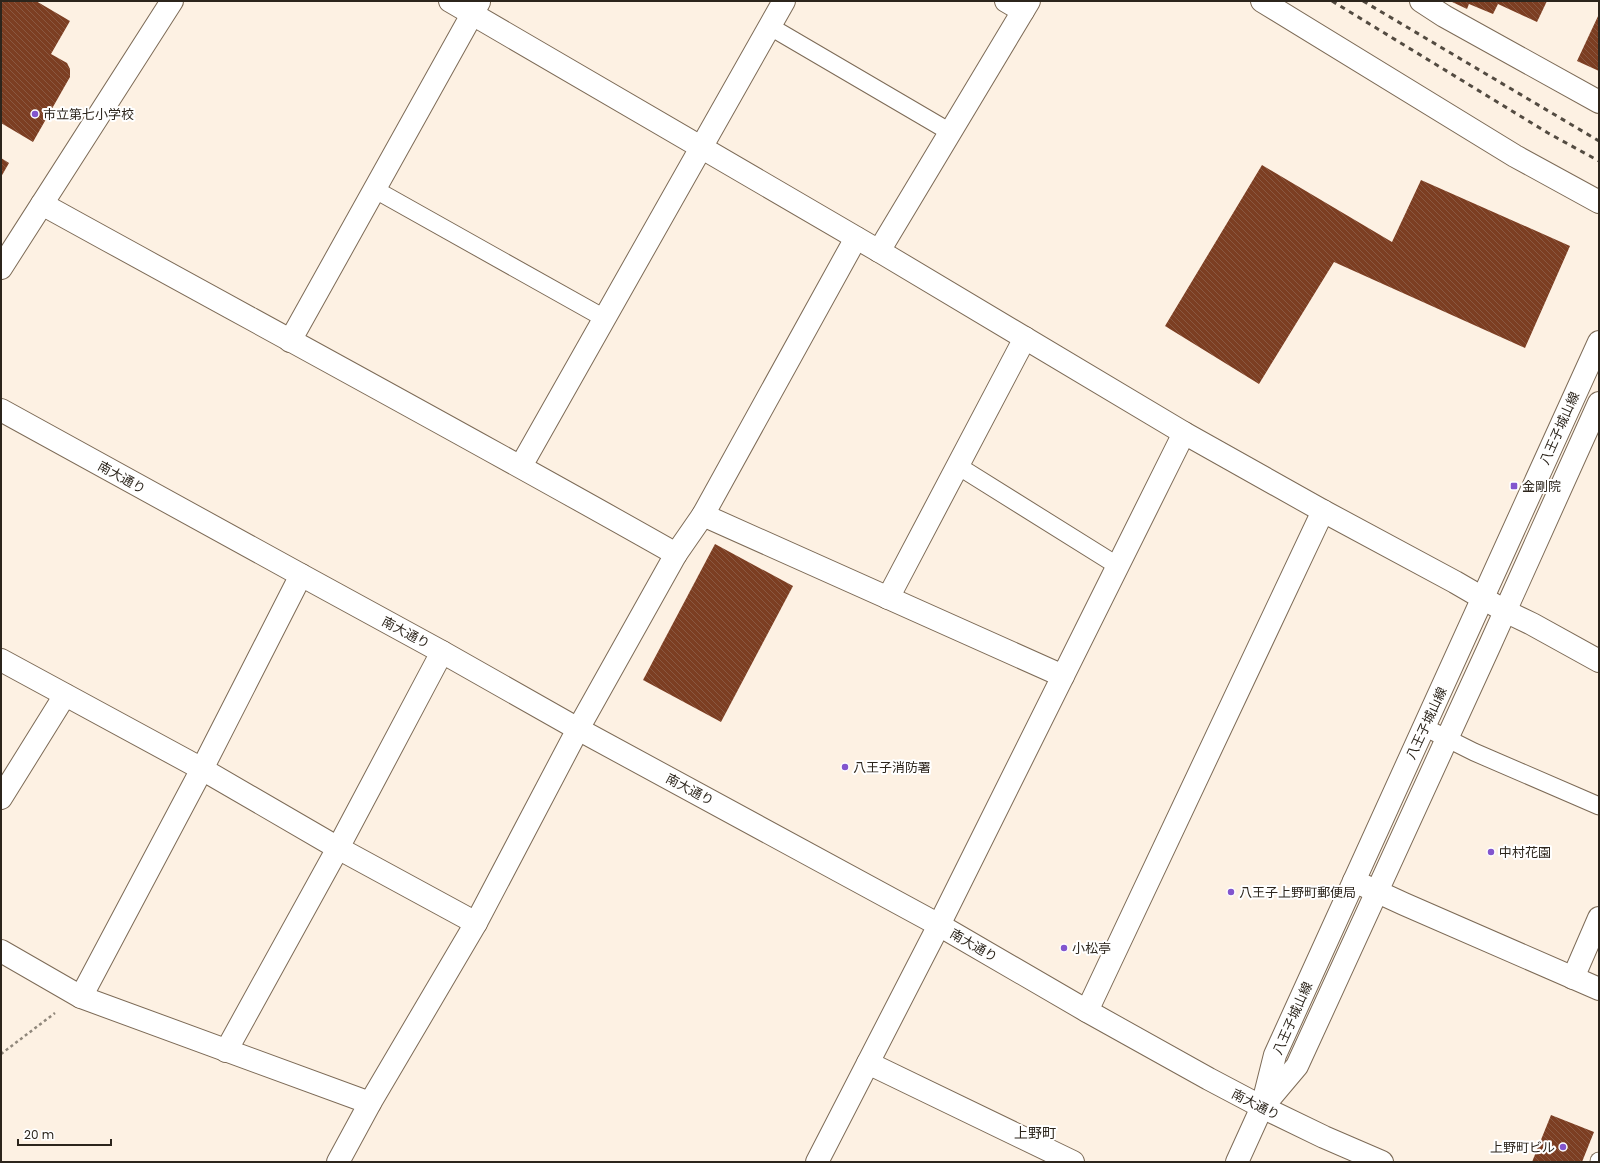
<svg xmlns="http://www.w3.org/2000/svg" width="1600" height="1163" font-family="Poppins,'Noto Sans JP',sans-serif">
<style>
.building{fill:url(#building-back-hatch)}
.lines{fill:none;stroke-linecap:round;stroke-linejoin:round}
.service-casing{stroke:#7d6b57;stroke-width:19}
.minor-casing{stroke:#7d6b57;stroke-width:24}
.tertiary-casing{stroke:#7d6b57;stroke-width:24}
.secondary-casing{stroke:#7d6b57;stroke-width:24}
.path{stroke:#90877b;stroke-width:2.5;stroke-dasharray:3 3;stroke-linecap:butt}
.service{stroke:#fff;stroke-width:17}
.minor{stroke:#fff;stroke-width:22}
.tertiary{stroke:#fff;stroke-width:22}
.secondary{stroke:#fff;stroke-width:22}
.rail{stroke:#534b41;stroke-width:3;stroke-dasharray:5 5;stroke-linecap:butt}
.poi-dot{fill:#8255ce;stroke:#fff;stroke-width:1.5}
.labels{text-anchor:middle;stroke-width:4;stroke-linejoin:round;paint-order:stroke}
.poi-label{font-size:13px;fill:#2c251c;stroke:#fff;text-anchor:start}
.street-label{font-size:13px;fill:#2c251c;stroke:#fff}
.neighbourhood-label{font-size:14px;fill:#2c251c;stroke:#fff}
</style>
<defs>
<pattern id="building-back-hatch" width="6" height="6" patternUnits="userSpaceOnUse"><rect width="6" height="6" fill="#7c3e22"/><path d="M-1 5l2 2M0 0l6 6M5-1l2 2" fill="none" stroke="#8a5841"/></pattern>
</defs>
<rect width="100%" height="100%" fill="#fdf1e3"/>
<g class="building">
<path d="M1,1H36L70,21L51,54L67,63L70,69V77L33,142L1,123Z"/>
<path d="M1450,1H1547L1537,22L1498,4L1493,14L1469,4L1467,9Z"/>
<path d="M1599,14V71L1577,61Z"/>
<path d="M1,158L9,163L1,177Z"/>
<path d="M1262,165L1392,242L1421,180L1570,246L1525,348L1334,262L1259,384L1165,326Z"/>
<path d="M715,544L793,586L721,722L643,680Z"/>
<path d="M1551,1115L1594,1132L1582,1162H1532Z"/>
</g>
<g class="lines">
<g class="service-casing">
<g id="service">
<path d="M769,26L950,132"/>
<path d="M374,189L604,318"/>
<path d="M958,466L1118,566"/>
<path d="M1424,727L1474,752L1599,806"/>
<path d="M1599,1162V1161"/>
</g>
</g>
<g class="minor-casing">
<g id="minor">
<path d="M450,1L879,251L1184,433L1323,511L1455,582L1505,611L1532,624L1599,661"/>
<path d="M1006,1L1023,11"/>
<path d="M1262,1L1515,156L1599,202"/>
<path d="M1421,1L1444,16L1599,102"/>
<path d="M42,204C254,321 466,435 676,554"/>
<path d="M879,251L1029,1"/>
<path d="M1,268L172,1"/>
<path d="M290,341L479,2"/>
<path d="M521,466L784,1"/>
<path d="M703,515L1063,676"/>
<path d="M888,598L1025,338"/>
<path d="M1,660L202,769L338,848L476,923"/>
<path d="M1,798L65,695"/>
<path d="M1354,881L1404,904L1599,989"/>
<path d="M1,951L81,997L370,1103"/>
<path d="M1573,978L1599,918"/>
<path d="M81,997L202,769L301,575"/>
<path d="M1087,1011L1323,511"/>
<path d="M226,1051L338,848L442,652"/>
<path d="M868,1063L1073,1162"/>
<path d="M338,1162L370,1103L476,923L578,729L676,554L703,515L856,238"/>
<path d="M817,1162L939,925L1184,433"/>
</g>
</g>
<g class="tertiary-casing">
<path id="tertiary" d="M1,410L301,575L442,652L578,729L939,925L1087,1011L1209,1079L1262,1107L1324,1137L1382,1162"/>
</g>
<g class="secondary-casing">
<g id="secondary">
<path d="M1265,1104L1297,1066L1489,647L1599,403"/>
<path d="M1237,1162L1262,1107L1275,1055L1599,342"/>
</g>
</g>
<path class="path" d="M1,1054L55,1013"/>
<use href="#service" class="service"/>
<use href="#minor" class="minor"/>
<use href="#tertiary" class="tertiary"/>
<use href="#secondary" class="secondary"/>
<g class="rail">
<path d="M1332,1L1548,133L1599,161"/>
<path d="M1363,1L1599,141"/>
</g>
</g>
<g class="poi-dot">
<circle cx="35" cy="114" r="4"/>
<rect x="1510" y="482" width="8" height="8" rx="2"/>
<circle cx="845" cy="767" r="4"/>
<circle cx="1491" cy="852" r="4"/>
<circle cx="1231" cy="892" r="4"/>
<circle cx="1064" cy="948" r="4"/>
<circle cx="1563" cy="1147" r="4"/>
</g>
<g class="labels">
<g class="poi-label">
<text x="43" y="119">市立第七小学校</text>
<text x="1522" y="491">金剛院</text>
<text x="853" y="772">八王子消防署</text>
<text x="1499" y="857">中村花園</text>
<text x="1239" y="897">八王子上野町郵便局</text>
<text x="1072" y="953">小松亭</text>
<text x="1555" y="1152" text-anchor="end">上野町ビル</text>
</g>
<g class="street-label">
<text transform="translate(1559 428) rotate(-66)" y="5">八王子城山線</text>
<text transform="translate(122 477) rotate(29)" y="5">南大通り</text>
<text transform="translate(406 632) rotate(28)" y="5">南大通り</text>
<text transform="translate(1426 723) rotate(-65)" y="5">八王子城山線</text>
<text transform="translate(690 789) rotate(28)" y="5">南大通り</text>
<text transform="translate(974 945) rotate(30)" y="5">南大通り</text>
<text transform="translate(1292 1018) rotate(-66)" y="5">八王子城山線</text>
<text transform="translate(1256 1104) rotate(27)" y="5">南大通り</text>
</g>
<g class="neighbourhood-label">
<text x="1035" y="1138">上野町</text>
</g>
</g>
<rect width="1600" height="1163" fill="none" stroke="#2c251c" stroke-width="4"/>
<path d="M18 1139v6h93v-6" fill="none" stroke="#2c251c" stroke-width="2"/>
<text x="24" y="1139" font-size="12" fill="#2c251c" stroke="#ffffff" stroke-width="3" paint-order="stroke">20 m</text>
</svg>
